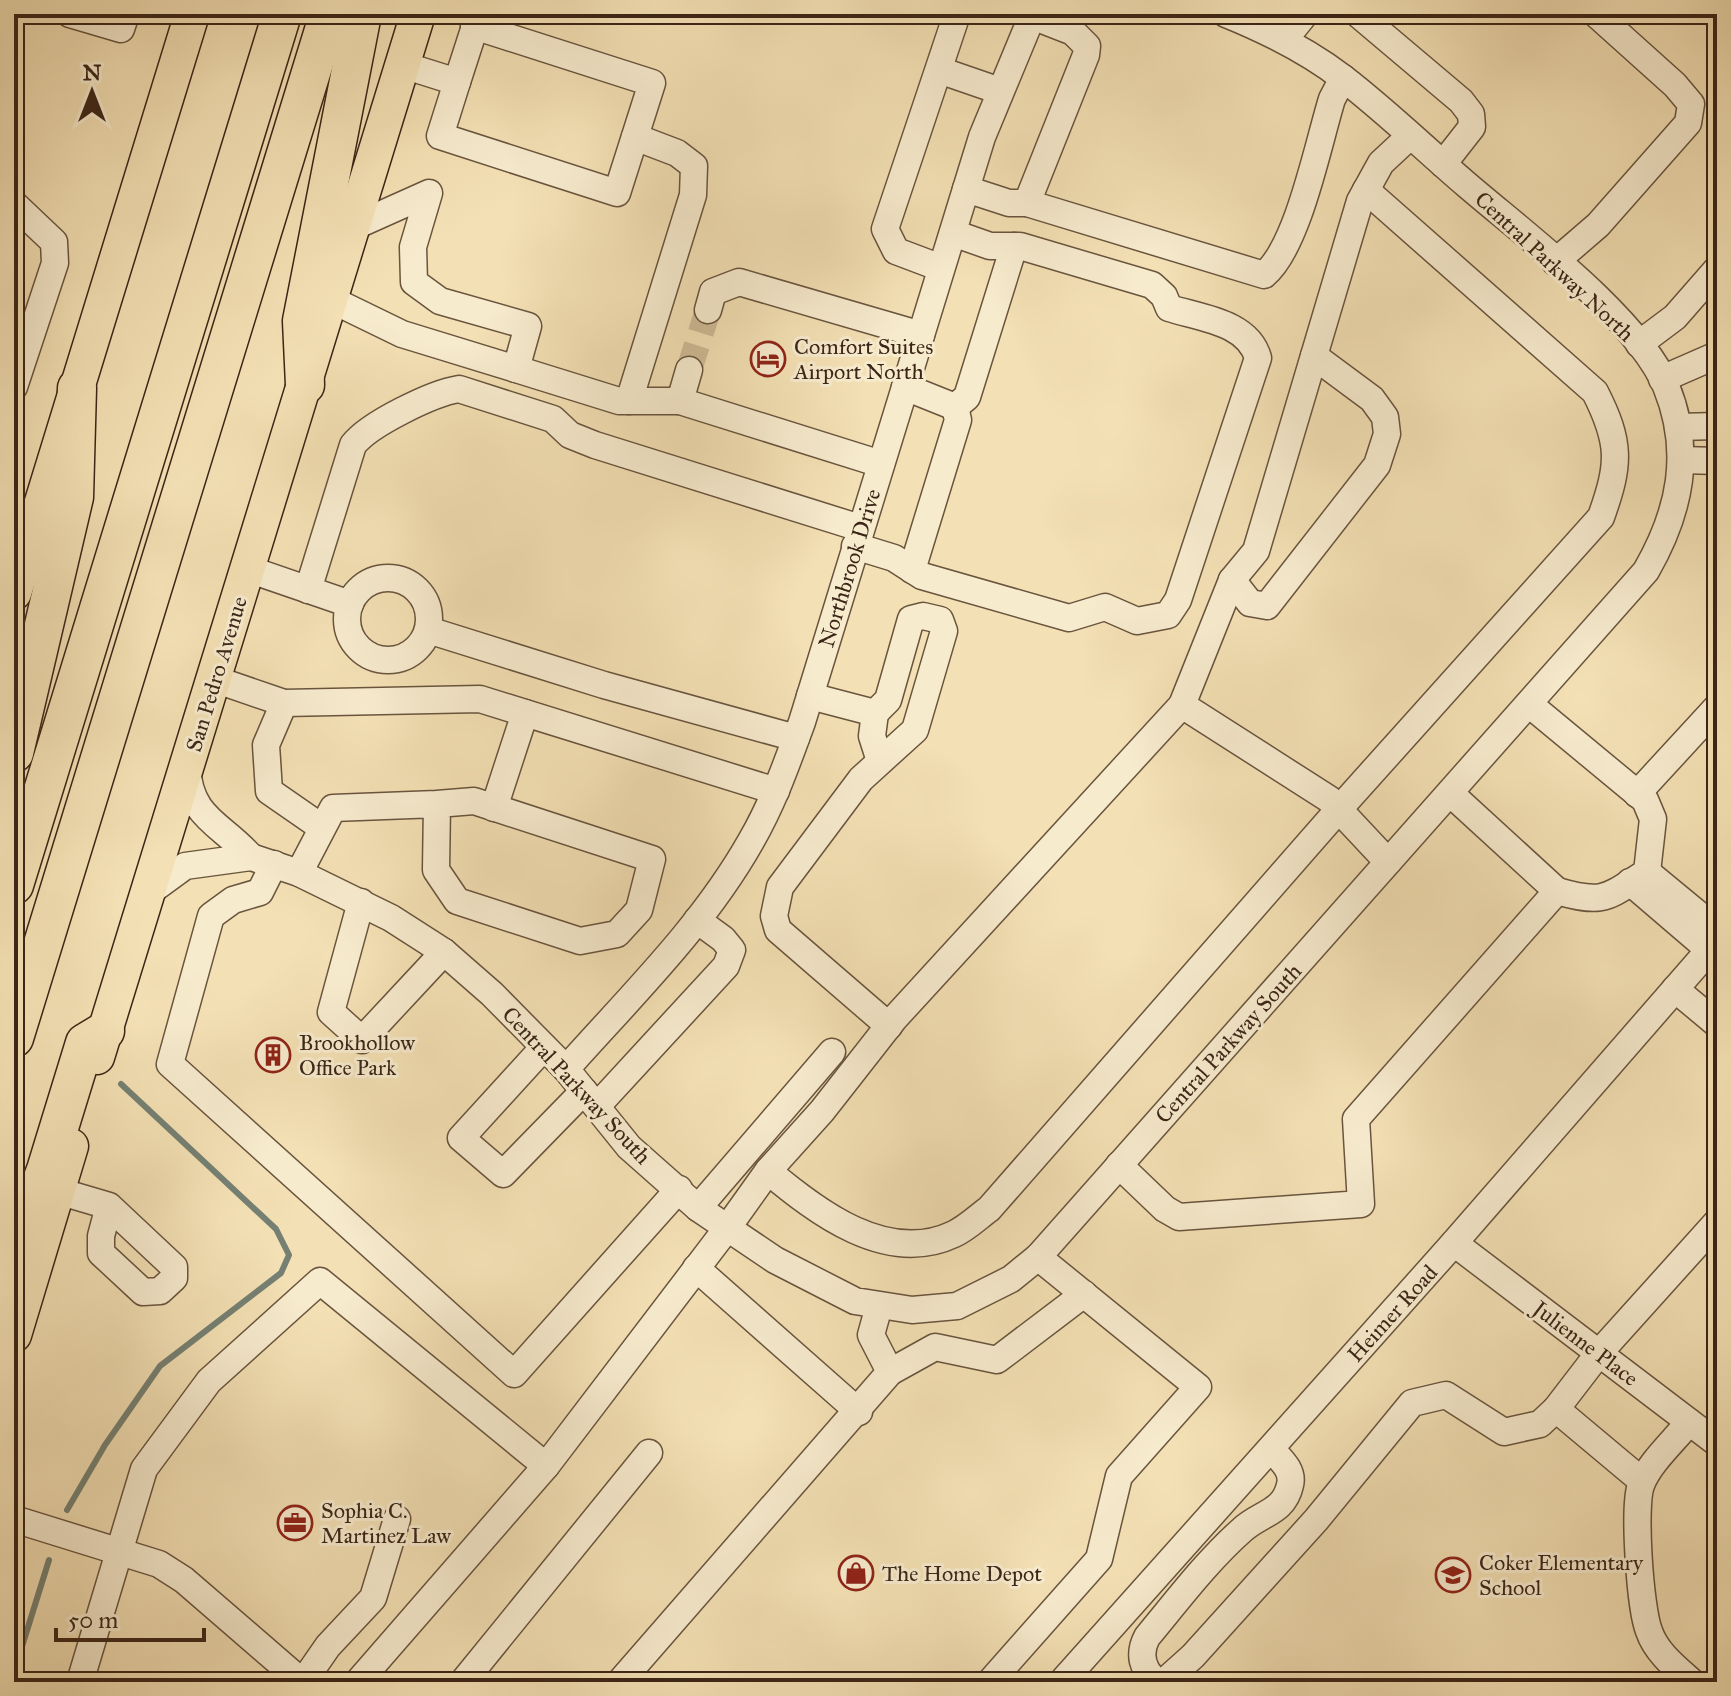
<svg xmlns="http://www.w3.org/2000/svg" width="1731" height="1696" font-family="'IM FELL Great Primer',serif">
<style>
.lines{fill:none;stroke-linecap:round;stroke-linejoin:round}
.stream{stroke:#758073;stroke-width:6}
.minor-tunnel{stroke:#cebb95;stroke-width:26;stroke-dasharray:26 13;stroke-linecap:butt}
.minor-casing{stroke:#69543e;stroke-width:29}
.major-casing{stroke:#3b2517;stroke-width:37}
.highway-casing{stroke:#3b2517;stroke-width:41}
.minor{stroke:#f7ebce;stroke-width:26}
.major{stroke:#f3e0b4;stroke-width:34}
.highway{stroke:#f3e0b4;stroke-width:38}
.labels{text-anchor:middle;stroke-width:6;stroke-linejoin:round;paint-order:stroke}
.street-label{font-size:22px;fill:#3b2517;stroke:#f7ebce}
.poi-label{font-size:22px;fill:#3b2517;stroke:#f7ebce;text-anchor:start}
</style>
<rect width="100%" height="100%" fill="#f3e0b4"/>
<filter id="stains"><feTurbulence type="fractalNoise" baseFrequency=".0025" numOctaves="4"/><feColorMatrix values="0 0 0 0 .2 0 0 0 0 .09 0 0 0 0 .02 0 0 0 .5 -.17"/></filter>
<radialGradient id="worn" r=".72"><stop offset=".6" stop-color="#630" stop-opacity="0"/><stop offset="1" stop-color="#630" stop-opacity=".3"/></radialGradient>
<g class="lines">
<g class="stream">
<path d="M67,1510L105,1445L160,1366L281,1273L289,1255L276,1229L121,1084"/>
<path d="M14,1672L49,1560"/>
</g>
<path class="minor-tunnel" d="M689,370L708,310"/>
<g class="minor-casing">
<g id="minor">
<path d="M70,14L121,29L126,14"/>
<path d="M1358,14L1461,101L1471,114L1472,127L1443,164"/>
<path d="M1284,40L1305,14"/>
<path d="M403,65L457,82L479,14"/>
<path d="M939,70L1000,91"/>
<path d="M457,82L440,136L617,193L652,83L474,26"/>
<path d="M966,189L1009,203H1027L1086,55L1087,46L1073,32L1032,16"/>
<path d="M1027,203L1264,275C1298,247 1318,144 1332,99L1343,78"/>
<path d="M14,204L54,242L55,263L14,387"/>
<path d="M1555,262L1598,225L1688,123L1691,104L1675,85L1596,14"/>
<path d="M941,268L896,251L885,229L957,14"/>
<path d="M330,299L402,334L516,369L528,326L440,301L414,282L413,247L429,193L353,227"/>
<path d="M708,310L713,292L739,282L921,335"/>
<path d="M1639,344L1675,317L1717,269"/>
<path d="M516,369L619,401H680L881,464"/>
<path d="M1662,379L1717,355"/>
<path d="M905,387L955,407L967,397L1014,246"/>
<path d="M629,401L693,195L694,166L677,153L635,137"/>
<path d="M680,401L689,370"/>
<path d="M1678,427L1717,426"/>
<path d="M1682,460L1717,461"/>
<path d="M855,546L894,558L922,576L1069,618L1105,607L1137,621L1168,615L1178,600L1258,358C1248,322 1201,318 1169,308L1164,296L1152,285L1020,246H990L953,233"/>
<path d="M248,569L350,604"/>
<path d="M912,570L958,420L955,407"/>
<circle cx="388" cy="619" r="41"/>
<path d="M1232,580L1250,603L1267,606L1377,465L1387,434L1385,417L1372,399L1314,356"/>
<path d="M308,590L353,445C369,424 433,393 459,389L553,419L570,435L595,445L860,528"/>
<path d="M428,630L604,685L796,738"/>
<path d="M214,679L284,703L480,699L776,791"/>
<path d="M810,696L875,713L888,700L911,619L923,616L940,620L944,631L915,730L861,779L780,887L774,916L778,930L889,1026"/>
<path d="M284,703L266,745L269,791L321,827"/>
<path d="M1529,704L1645,800L1653,819L1647,872C1607,897 1605,905 1557,891"/>
<path d="M1182,705L1329,799L1388,862"/>
<path d="M875,713L872,736L880,761"/>
<path d="M187,767C190,819 221,823 251,857"/>
<path d="M1637,794L1717,707"/>
<path d="M494,808L525,713"/>
<path d="M274,864L260,892L233,900L211,916L170,1064L514,1374L679,1189"/>
<path d="M1647,872L1710,924L1717,940"/>
<path d="M299,873L333,808L437,804L436,870L457,901L580,941L617,934L639,910L652,859L474,801L437,804"/>
<path d="M1630,882L1700,942L1717,941"/>
<path d="M148,893L185,866L251,857L299,873L391,918L444,952L492,994L566,1069L629,1147L698,1208L775,1260L855,1301L912,1310L957,1306L1011,1279L1038,1257L1646,571C1680,512 1693,452 1666,386C1638,319 1524,234 1467,185C1426,150 1386,111 1343,78C1308,51 1268,31 1226,14"/>
<path d="M361,902L331,1012L362,1040L444,952"/>
<path d="M1675,989L1717,1024"/>
<path d="M544,1047L461,1138L503,1174L584,1091"/>
<path d="M566,1069C631,996 703,926 751,841C773,803 787,763 802,722L982,137L1033,14"/>
<path d="M597,1106L726,966L732,950L723,939L697,920"/>
<path d="M1119,1165L1165,1209L1179,1217L1361,1204L1356,1119L1557,891L1450,793"/>
<path d="M768,1171C817,1212 887,1266 954,1234C967,1228 978,1217 989,1209L1340,808L1601,517C1620,464 1621,443 1595,392L1366,190"/>
<path d="M58,1191L109,1206L174,1267V1278L160,1291L143,1292L101,1253V1236L109,1206"/>
<path d="M698,1208L832,1052"/>
<path d="M1454,1243L1717,1443"/>
<path d="M696,1268L859,1412"/>
<path d="M890,1372L935,1347L997,1360L1084,1294"/>
<path d="M1689,1422C1675,1440 1649,1463 1641,1485C1633,1506 1640,1608 1649,1631C1656,1652 1675,1667 1692,1682"/>
<path d="M1642,1481L1556,1409L1599,1353L1717,1222"/>
<path d="M14,1519L159,1564L184,1580L302,1682"/>
<path d="M80,1682L144,1469L209,1381L320,1281L546,1466"/>
<path d="M303,1682L328,1646L373,1598L397,1519"/>
<path d="M358,1682L546,1466L728,1227L768,1171L822,1111L894,1019L1182,705L1232,580L1256,551L1360,201L1381,163L1410,136"/>
<path d="M463,1682L649,1453"/>
<path d="M620,1682L890,1372L871,1335L879,1306"/>
<path d="M990,1682L1099,1559L1119,1476L1198,1387L1038,1257"/>
<path d="M1062,1682L1454,1243L1717,941"/>
<path d="M1157,1682C1142,1670 1138,1654 1147,1637C1177,1601 1207,1561 1242,1530C1260,1513 1284,1513 1290,1485C1294,1470 1280,1459 1271,1449"/>
<path d="M1164,1682L1193,1656L1316,1520L1412,1403L1446,1395L1504,1432L1540,1424L1556,1409"/>
</g>
</g>
<g class="major-casing">
<g id="major">
<path d="M14,593L192,14"/>
<path d="M97,1057L418,14"/>
<path d="M14,1335L71,1146"/>
</g>
</g>
<g class="highway-casing">
<g id="highway">
<path d="M305,385L302,321L362,14"/>
<path d="M14,753L74,497L77,388"/>
<path d="M14,885L282,14"/>
<path d="M14,1038L329,14"/>
<path d="M14,1254L46,1170L85,1043L105,1031"/>
</g>
</g>
<use href="#minor" class="minor"/>
<use href="#major" class="major"/>
<use href="#highway" class="highway"/>
</g>
<defs>
<g id="hotel-ring" transform="scale(1.8)"><circle r="9.5" fill="#f7ebce" stroke="#8f2418" stroke-width="1.5"/><path d="M-6-4.5h1.5V1H6V5H4.5V3h-9V5H-6ZM-4 0a1.8 1.8 0 1 1 3.6 0ZM.5 0V-2.5h3Q6-2.5 6 0Z" fill="#8f2418"/></g>
<g id="building-ring" transform="scale(1.8)"><circle r="9.5" fill="#f7ebce" stroke="#8f2418" stroke-width="1.5"/><path d="M-4-6H4V6H1V3H-1V6H-4ZM-2.5-4.3h1.7v1.8h-1.7ZM.8-4.3h1.7v1.8H.8ZM-2.5-1h1.7V.8h-1.7ZM.8-1h1.7V.8H.8Z" fill="#8f2418"/></g>
<g id="office-ring" transform="scale(1.8)"><circle r="9.5" fill="#f7ebce" stroke="#8f2418" stroke-width="1.5"/><path d="M-6-3h4V-5.5h4V-3h4V5H-6ZM-1-4.5V-3h2v-1.5ZM-6 0V1H6V0Z" fill="#8f2418"/></g>
<g id="shop-ring" transform="scale(1.8)"><circle r="9.5" fill="#f7ebce" stroke="#8f2418" stroke-width="1.5"/><path d="M-5-2.5h2.3a2.7 3.5 0 0 1 5.4 0H5L5.5 6h-11ZM-1.5-2.5h3a1.5 2.3 0 0 0-3 0Z" fill="#8f2418"/></g>
<g id="school-ring" transform="scale(1.8)"><circle r="9.5" fill="#f7ebce" stroke="#8f2418" stroke-width="1.5"/><path d="M0-5L7-2L0 1L-7-2ZM-4 1L0 2.5L4 1V4Q0 6-4 4Z" fill="#8f2418"/></g>
</defs>
<g fill-rule="evenodd">
<use href="#hotel-ring" x="768" y="359"/>
<use href="#building-ring" x="273" y="1055"/>
<use href="#office-ring" x="295" y="1523"/>
<use href="#shop-ring" x="856" y="1573"/>
<use href="#school-ring" x="1453" y="1575"/>
</g>
<g class="labels">
<g class="street-label">
<text transform="translate(1555 266) rotate(43)" y="8">Central Parkway North</text>
<text transform="translate(849 568) rotate(-73)" y="8">Northbrook Drive</text>
<text transform="translate(216 674) rotate(-73)" y="8">San Pedro Avenue</text>
<text transform="translate(1228 1043) rotate(-48)" y="8">Central Parkway South</text>
<text transform="translate(577 1085) rotate(47)" y="8">Central Parkway South</text>
<text transform="translate(1392 1313) rotate(-48)" y="8">Heimer Road</text>
<text transform="translate(1586 1343) rotate(37)" y="8">Julienne Place</text>
</g>
<g class="poi-label">
<text x="794" y="354">Comfort Suites<tspan x="794" dy="25">Airport North</tspan></text>
<text x="299" y="1050">Brookhollow<tspan x="299" dy="25">Office Park</tspan></text>
<text x="321" y="1518">Sophia C.<tspan x="321" dy="25">Martinez Law</tspan></text>
<text x="1479" y="1570">Coker Elementary<tspan x="1479" dy="25">School</tspan></text>
<text x="882" y="1581">The Home Depot</text>
</g>
</g>
<rect width="1731" height="1696" fill="none" stroke="#f3e0b4" stroke-width="48"/>
<rect x="16" y="16" width="1699" height="1664" fill="none" stroke="#3b2517" stroke-width="4"/>
<rect x="24" y="24" width="1683" height="1648" fill="none" stroke="#3b2517" stroke-width="2"/>
<g transform="translate(92 92)" stroke="#f7ebce" stroke-width="6" paint-order="stroke">
<path d="M0-6L14 30L0 20L-14 30Z" fill="#3b2517"/>
<text y="-12" font-size="22" font-weight="bold" text-anchor="middle" fill="#3b2517">N</text>
</g>
<path d="M56 1628v12h148v-12" fill="none" stroke="#3b2517" stroke-width="4"/>
<text x="68" y="1628" font-size="24" fill="#3b2517" stroke="#f7ebce" stroke-width="6" paint-order="stroke">50 m</text>
<rect width="100%" height="100%" filter="url(#stains)"/>
<rect width="100%" height="100%" fill="url(#worn)"/>
</svg>
